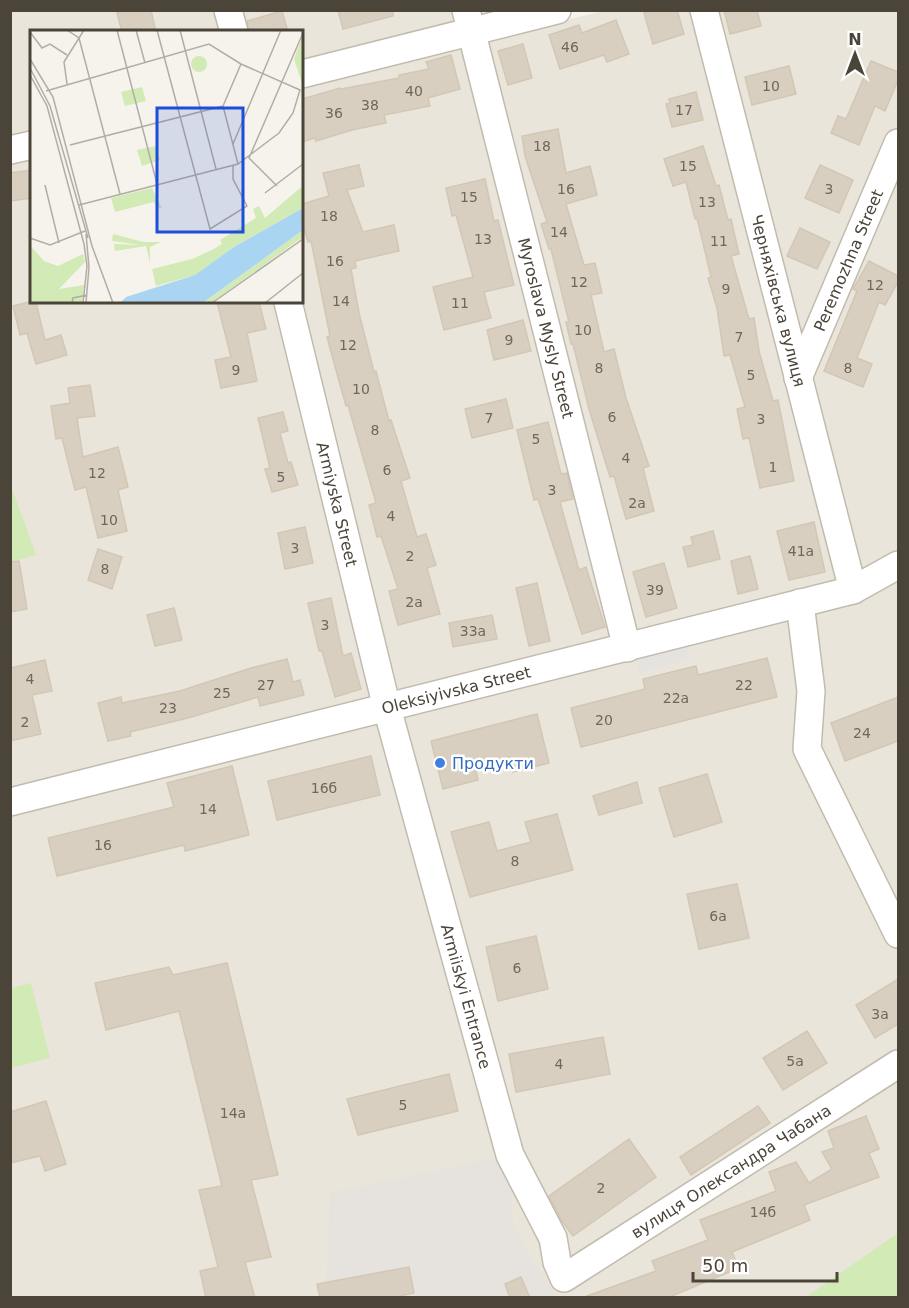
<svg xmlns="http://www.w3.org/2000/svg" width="909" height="1308" font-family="'DejaVu Sans',sans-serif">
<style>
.residential{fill:#eae5da;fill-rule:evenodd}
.industrial{fill:#e6e2dd}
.green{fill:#d2eab5}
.parking{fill:#e5e3e0}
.building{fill:#d8cfc1;stroke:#d3c7b4;stroke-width:1.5}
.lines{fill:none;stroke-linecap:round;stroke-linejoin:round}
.minor-casing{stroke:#c2bbae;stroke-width:30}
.minor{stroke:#fff;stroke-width:27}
.shop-dot{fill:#3f7fe0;stroke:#fff;stroke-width:2}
.labels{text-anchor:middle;stroke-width:5;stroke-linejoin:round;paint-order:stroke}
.number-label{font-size:14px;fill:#6e675b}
.street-label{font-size:16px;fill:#4b4439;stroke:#fff}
.shop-label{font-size:16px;fill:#366cbe;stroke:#fff;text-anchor:start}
.inset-road{fill:none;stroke:#b2ada4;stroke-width:1.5}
.view{fill:#1d4ed8;fill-opacity:0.15;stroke:#1d4ed8;stroke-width:3}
.inset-edge{fill:none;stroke:#4b4439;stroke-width:3}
</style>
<rect width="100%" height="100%" fill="#f6f3ec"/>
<path class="residential" d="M10,11H466L475,42L603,11H898V1297H11ZM32,32H302V302H32Z"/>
<path class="industrial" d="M510,1155L513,1223L532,1259L557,1297L326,1298L330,1193Z"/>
<g class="green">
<path d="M10,483L36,555L11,562H10Z"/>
<path d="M31,983L50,1058L11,1068V988Z"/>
<path d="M898,1233V1297H806Z"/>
</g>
<path class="parking" d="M686,642L690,660L639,673L634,655Z"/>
<g class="building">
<path d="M127,10H151L156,32H122L117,13Z"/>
<path d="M338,10H393V16L343,29Z"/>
<path d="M653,10H677L684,34L653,44L644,13Z"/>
<path d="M724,10H757L761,26L730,34Z"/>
<path d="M282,11L288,32H249L247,21Z"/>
<path d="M616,20L629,54L607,62L604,55L560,69L549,35L579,25L582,33Z"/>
<path d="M523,44L532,78L508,85L498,51Z"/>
<path d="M451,55L460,89L428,98L430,106L384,115L386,123L352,130L316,141L315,138L302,142V99L340,88L341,89L399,78V75L429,69L426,62Z"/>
<path d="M871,61L898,72V80L885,111L875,106L859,145L831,133L838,116L846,119Z"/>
<path d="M789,66L796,94L752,105L745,77Z"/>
<path d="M696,92L703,120L672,127L666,104L670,103L669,99Z"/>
<path d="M558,129L566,173L590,166L597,195L566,204L584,265L595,263L602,293L591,295L604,352L614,349L626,398L649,466L643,468L654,511L626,519L614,476L610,477L589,409L573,344H571L566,322H569L551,249H549L541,224L547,222L525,156L522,136Z"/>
<path d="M703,146L716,186L719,185L728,220L731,219L739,254L731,256L749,319L754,318L759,351L773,401L778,400L794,481L760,488L749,438L743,439L737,409L745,407L730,355L724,356L717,308L708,278L711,277L697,218L695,219L686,182L673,186L664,159Z"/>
<path d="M359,165L364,186L347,190L363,232L394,225L399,251L355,261L356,268L351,269L359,313L374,372L376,371L389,421L391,420L410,478L401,481L417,537L426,534L436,565L427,568L440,614L398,625L389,591L398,589L381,536L377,537L369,505L376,503L348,405L346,406L334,363L327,337L330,336L311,241L308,242L302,222V204L329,196L323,173Z"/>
<path d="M820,165L853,180L839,213L805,198Z"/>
<path d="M32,170V198L10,201V173Z"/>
<path d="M485,179L494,221L498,220L514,285L484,292L491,318L444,330L433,287L473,277L456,215L452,216L446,188Z"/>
<path d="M800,228L830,242L817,269L787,256Z"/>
<path d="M869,261L898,276V282L885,305L879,302L857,358L872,364L863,387L824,371L857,291L853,289Z"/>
<path d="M32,301L36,302L45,340L61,335L67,355L36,364L27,333L20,335L13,306Z"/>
<path d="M217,302H259L266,329L247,333L257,381L221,388L215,360L231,357Z"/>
<path d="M523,320L531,351L494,360L487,330Z"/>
<path d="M90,385L95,416L77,418L83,457L118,447L128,487L118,490L127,531L98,538L86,487L75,490L62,438L56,439L51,406L70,403L68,388Z"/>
<path d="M506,399L513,428L472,438L465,409Z"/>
<path d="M283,412L288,431L280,433L288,463L291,462L298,485L272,492L265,469L270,468L258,418Z"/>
<path d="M548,422L561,474L567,473L573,499L560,502L579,570L586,567L605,627L582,634L538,499L534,500L517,430Z"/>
<path d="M814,522L825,572L789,580L777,531Z"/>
<path d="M305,527L313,563L285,569L278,533Z"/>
<path d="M713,531L720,559L688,567L683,547L693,545L691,537Z"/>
<path d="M98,549L122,557L112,589L88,580Z"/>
<path d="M750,556L758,589L738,594L731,561Z"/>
<path d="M19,561L27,609L10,612V562Z"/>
<path d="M664,563L677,608L646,617L633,572Z"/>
<path d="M537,583L550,641L529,646L516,588Z"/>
<path d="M331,598L343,656L351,653L361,689L335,697L322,651H319L308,603Z"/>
<path d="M174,608L182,640L155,646L147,615Z"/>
<path d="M492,615L497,639L453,647L449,623Z"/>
<path d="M767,658L777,697L581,747L571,708L645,689L643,679L696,666L698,675Z"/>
<path d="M287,659L293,682L300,680L304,695L260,706L258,697L188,718L130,732L131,736L108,741L98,703L121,697L122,703L180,691L251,668Z"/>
<path d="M45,660L52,691L32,695L41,734L10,741V668Z"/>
<path d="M898,697V741L845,761L831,723Z"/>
<path d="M537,714L549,763L513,772L509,757L475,766L478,780L443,789L431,741Z"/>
<path d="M371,756L380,795L277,820L268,781Z"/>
<path d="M232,766L249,835L185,851L184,845L57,876L48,838L174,807L167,783Z"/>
<path d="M707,774L722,822L674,837L659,788Z"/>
<path d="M637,782L642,803L599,815L593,796Z"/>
<path d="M557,814L573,870L470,897L451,832L489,822L497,851L531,842L525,822Z"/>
<path d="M737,884L749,938L699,949L687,894Z"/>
<path d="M536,936L548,989L498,1001L486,947Z"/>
<path d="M227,963L278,1175L251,1180L271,1257L245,1262L255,1298H206L200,1271L218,1267L199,1190L222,1186L179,1011L106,1030L95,983L169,967L173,975Z"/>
<path d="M898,979V1024L875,1038L856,1005Z"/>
<path d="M807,1031L827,1063L783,1090L763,1058Z"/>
<path d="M603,1037L610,1074L516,1092L509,1054Z"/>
<path d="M449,1074L458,1111L358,1135L347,1099Z"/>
<path d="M46,1101L66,1164L45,1171L40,1156L10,1163V1112Z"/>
<path d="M758,1106L770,1123L691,1175L680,1157Z"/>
<path d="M866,1116L879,1149L869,1153L879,1177L804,1205L810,1220L732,1252L739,1268L667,1298H588L587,1296L656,1271L652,1261L708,1240L700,1220L776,1191L769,1172L796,1162L809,1183L832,1169L822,1152L834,1148L828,1131Z"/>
<path d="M629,1139L656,1177L573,1236L562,1221L549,1196Z"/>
<path d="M409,1267L414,1293L390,1298H320L317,1284Z"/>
<path d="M521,1277L530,1298H510L505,1284Z"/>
</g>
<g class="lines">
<g class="minor-casing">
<g id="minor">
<path d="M228,10L234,32"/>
<path id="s1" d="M466,10L627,648"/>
<path id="s2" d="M704,10L853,590"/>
<path d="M302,74L557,10"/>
<path d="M10,150L32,145"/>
<path id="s3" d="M288,302L387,708L510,1155L553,1238L557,1262L564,1278L898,1064"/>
<path id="s4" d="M798,378L898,143"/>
<path d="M800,603L811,691L807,749L898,934"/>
<path id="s5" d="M10,802L853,590L898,565"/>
</g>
</g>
<use href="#minor" class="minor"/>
</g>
<circle class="shop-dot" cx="440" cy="763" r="6"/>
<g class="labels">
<g class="number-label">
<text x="570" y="52">46</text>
<text x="771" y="91">10</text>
<text x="414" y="96">40</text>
<text x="370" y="110">38</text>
<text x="684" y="115">17</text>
<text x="334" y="118">36</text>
<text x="542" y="151">18</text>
<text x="688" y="171">15</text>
<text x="566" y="194">16</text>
<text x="829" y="194">3</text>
<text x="469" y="202">15</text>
<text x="707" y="207">13</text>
<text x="329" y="221">18</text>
<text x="559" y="237">14</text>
<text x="483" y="244">13</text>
<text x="719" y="246">11</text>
<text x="335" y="266">16</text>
<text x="579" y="287">12</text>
<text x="875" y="290">12</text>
<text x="726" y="294">9</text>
<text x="341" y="306">14</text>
<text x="460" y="308">11</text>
<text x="583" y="335">10</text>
<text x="739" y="342">7</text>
<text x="509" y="345">9</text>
<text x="348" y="350">12</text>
<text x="599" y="373">8</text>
<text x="848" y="373">8</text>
<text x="236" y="375">9</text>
<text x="751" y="380">5</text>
<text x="361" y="394">10</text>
<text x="612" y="422">6</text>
<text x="489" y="423">7</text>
<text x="761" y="424">3</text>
<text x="375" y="435">8</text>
<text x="536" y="444">5</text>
<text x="626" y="463">4</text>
<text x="773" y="472">1</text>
<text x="387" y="475">6</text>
<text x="97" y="478">12</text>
<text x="281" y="482">5</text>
<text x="552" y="495">3</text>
<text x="637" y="508">2а</text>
<text x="391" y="521">4</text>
<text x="109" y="525">10</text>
<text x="295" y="553">3</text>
<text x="801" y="556">41а</text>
<text x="410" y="561">2</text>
<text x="105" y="574">8</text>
<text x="655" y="595">39</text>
<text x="414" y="607">2а</text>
<text x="325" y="630">3</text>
<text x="473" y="636">33а</text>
<text x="30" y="684">4</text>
<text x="266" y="690">27</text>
<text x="744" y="690">22</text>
<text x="222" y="698">25</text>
<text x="676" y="703">22а</text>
<text x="168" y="713">23</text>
<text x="604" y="725">20</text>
<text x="25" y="727">2</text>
<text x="862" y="738">24</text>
<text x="324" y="793">16б</text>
<text x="208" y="814">14</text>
<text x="103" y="850">16</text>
<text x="515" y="866">8</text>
<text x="718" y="921">6а</text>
<text x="517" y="973">6</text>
<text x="880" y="1019">3а</text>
<text x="795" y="1066">5а</text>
<text x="559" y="1069">4</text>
<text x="403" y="1110">5</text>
<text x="233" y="1118">14а</text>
<text x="601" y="1193">2</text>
<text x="763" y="1217">14б</text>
</g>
<g class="street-label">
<text dy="6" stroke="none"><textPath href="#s4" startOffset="128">Peremozhna Street</textPath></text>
<text dy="6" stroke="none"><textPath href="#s2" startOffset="300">Черняхівська вулиця</textPath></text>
<text dy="6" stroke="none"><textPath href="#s1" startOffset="328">Myroslava Mysly Street</textPath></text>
<text dy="6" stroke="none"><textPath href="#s3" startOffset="208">Armiyska Street</textPath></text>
<text dy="6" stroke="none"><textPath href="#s5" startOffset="460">Oleksiyivska Street</textPath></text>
<text dy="6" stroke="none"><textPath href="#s3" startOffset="717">Armiiskyi Entrance</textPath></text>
<text dy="6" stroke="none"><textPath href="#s3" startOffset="1215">вулиця Олександра Чабана</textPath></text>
</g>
<g class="shop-label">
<text x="452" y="769">Продукти</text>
</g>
</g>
<g transform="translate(30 30)">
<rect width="273" height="273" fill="#f6f3ec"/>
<path d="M273,5V56L264,29ZM161 34a8 8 0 1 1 16 0a8 8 0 1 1-16 0ZM112,57L116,71L95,76L91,62ZM125,116L130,130L112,136L107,120ZM122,158L132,178L127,179L124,172L85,182L81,168ZM270,158H273V178L204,217L165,245L126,256L122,239L162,229L182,220L192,214L190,210L226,188L223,179L229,176L235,188ZM273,200V207L181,273H173ZM83,204L114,212H131L120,217V233L116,216L85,221L84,214L111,215L82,211ZM0,215L14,231L28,236L53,224L55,232L29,259L54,255L52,273H0Z" fill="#d2eab5"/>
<path d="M273,178V200L174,272L90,273L96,267L165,245L204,217Z" fill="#a9d4f2"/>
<path class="inset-road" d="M37,0L49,8L90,164M87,0L127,154M106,0L115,33M127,0L180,199L217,176L203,149V135M150,0L186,139M0,2L12,18L20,14L37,25M0,29L23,67L62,216L83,273M0,38L20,76L58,208M0,45L17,76L54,214L57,236L53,273M37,54L34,32L54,0M16,61L179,14L211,34L270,60L263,83L249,103L208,134L49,175M193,76L208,134M203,114L251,0M40,115L193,76L211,34M15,155L29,213M247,156L219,128L273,3M235,163L273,134M0,208L20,215L55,201M42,273L43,268L57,265M56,273L59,237L56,204M182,273L273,209M235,273L273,243"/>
<path class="view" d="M127,78H213V202H127Z"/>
<rect width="273" height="273" class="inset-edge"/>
</g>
<rect width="909" height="1308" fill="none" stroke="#4b4439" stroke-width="24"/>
<g transform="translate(855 54)" stroke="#ffffff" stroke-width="4.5" paint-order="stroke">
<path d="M0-4.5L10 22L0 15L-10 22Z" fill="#4b4439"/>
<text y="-9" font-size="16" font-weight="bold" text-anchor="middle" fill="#4b4439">N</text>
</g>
<path d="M693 1272v9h144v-9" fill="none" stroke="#4b4439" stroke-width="3"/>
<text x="702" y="1272" font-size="18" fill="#4b4439" stroke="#ffffff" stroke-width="4.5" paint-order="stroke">50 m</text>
</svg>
